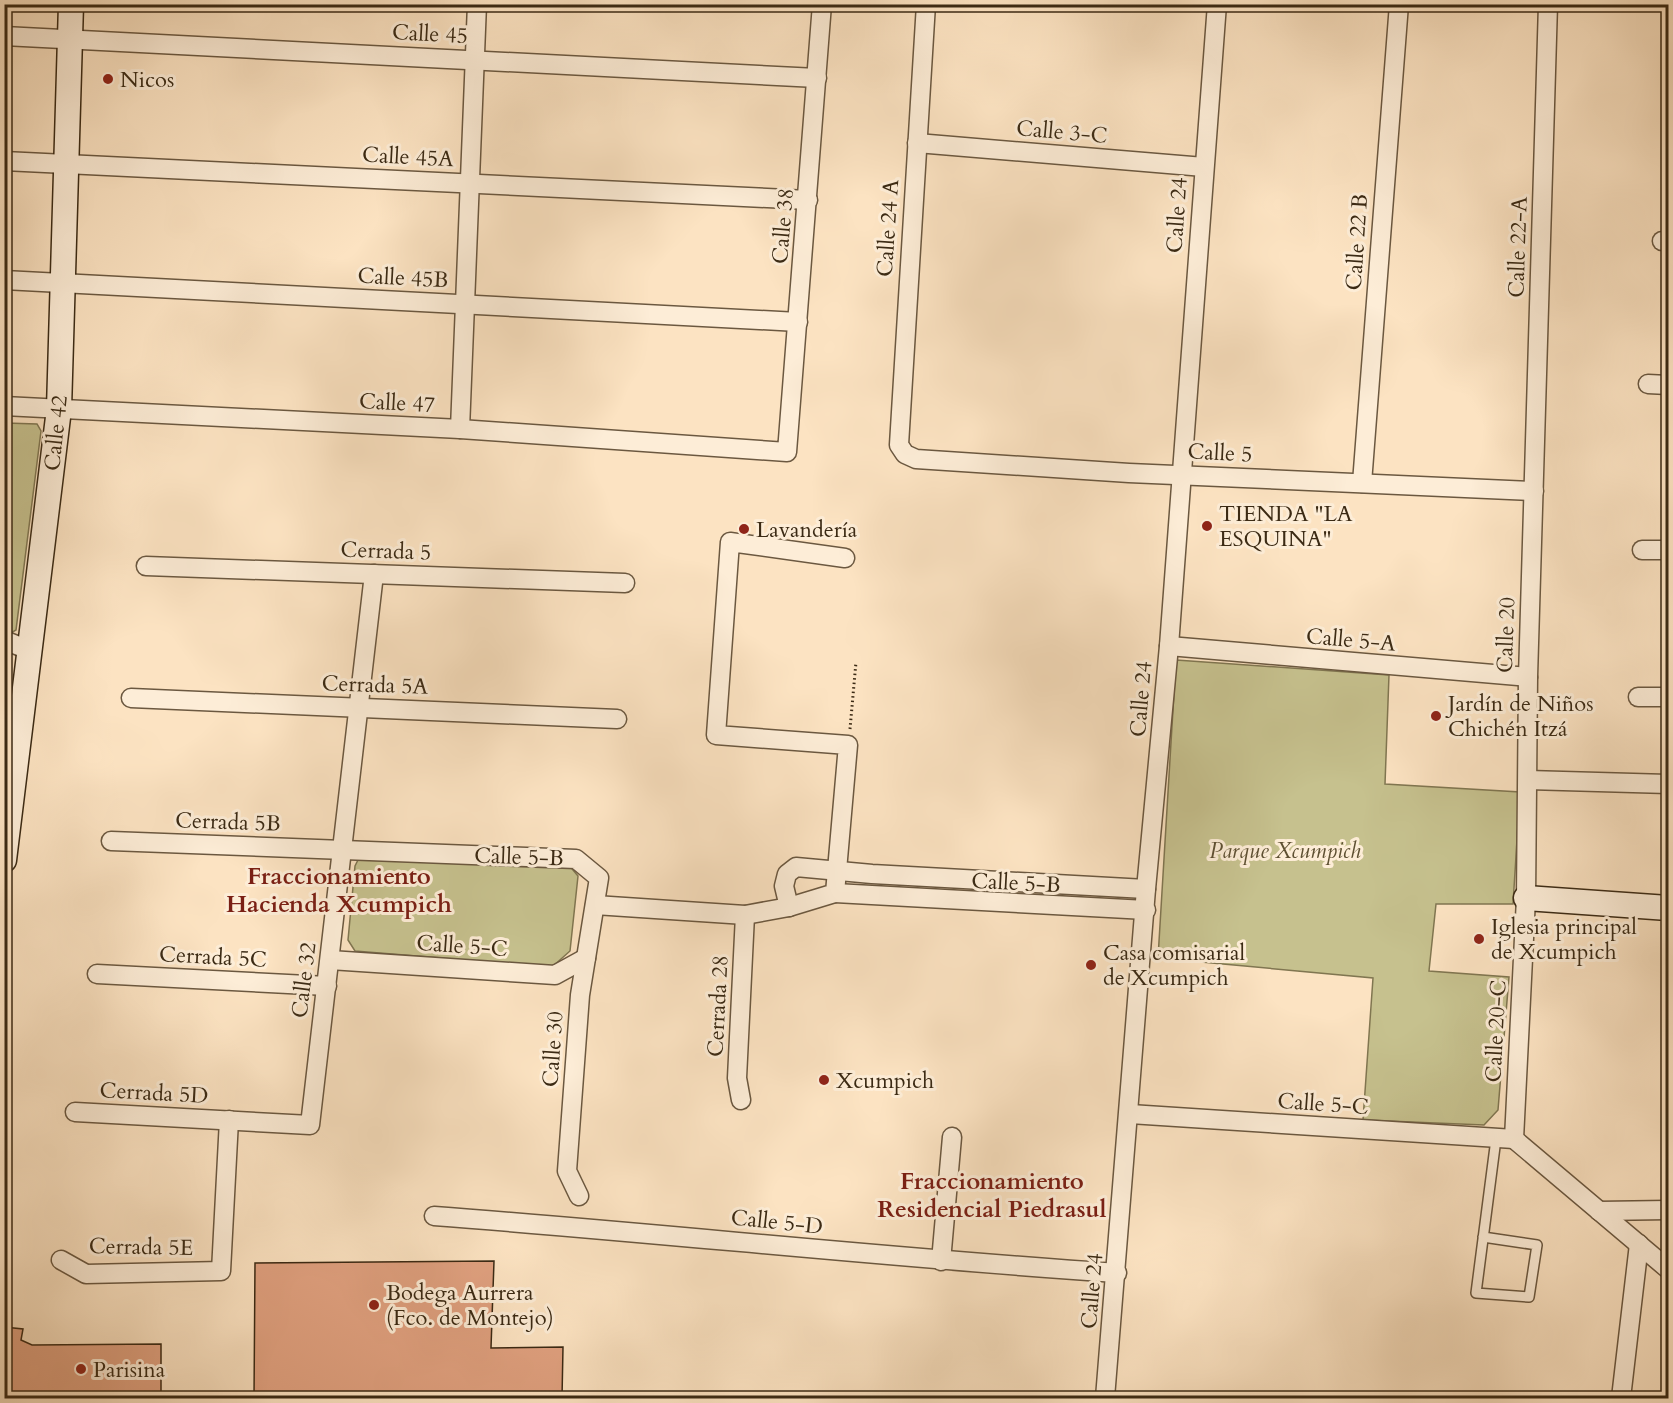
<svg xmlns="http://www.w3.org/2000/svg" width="1673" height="1403" font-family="Cardo,serif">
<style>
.green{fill:#c6c18e;stroke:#807651;stroke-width:1.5}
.building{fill:#e0a180;stroke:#3b2a14;stroke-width:1.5}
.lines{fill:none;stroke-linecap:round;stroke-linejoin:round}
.lane-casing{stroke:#6b5840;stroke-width:12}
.street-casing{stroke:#6b5840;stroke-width:21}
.secondary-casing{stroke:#3b2a14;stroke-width:27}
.path{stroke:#3b2a14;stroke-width:3;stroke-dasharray:1.5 3;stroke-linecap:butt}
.lane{stroke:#fdedd7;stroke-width:9}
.street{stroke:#fdedd7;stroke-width:18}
.secondary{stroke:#fdedd7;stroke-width:24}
.poi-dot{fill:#8f2418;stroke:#fdedd7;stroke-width:2}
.labels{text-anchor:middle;stroke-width:6;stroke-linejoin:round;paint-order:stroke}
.street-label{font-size:22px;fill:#3b2a14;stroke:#fdedd7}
.poi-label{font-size:22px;fill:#3b2a14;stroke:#fdedd7;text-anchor:start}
.park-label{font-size:22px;font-style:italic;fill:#5e5032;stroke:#fdedd7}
.neighbourhood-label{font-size:24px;font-weight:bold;fill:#7a1f14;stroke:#fdedd7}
</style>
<rect width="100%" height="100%" fill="#fce3c2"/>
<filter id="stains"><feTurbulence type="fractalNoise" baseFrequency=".00333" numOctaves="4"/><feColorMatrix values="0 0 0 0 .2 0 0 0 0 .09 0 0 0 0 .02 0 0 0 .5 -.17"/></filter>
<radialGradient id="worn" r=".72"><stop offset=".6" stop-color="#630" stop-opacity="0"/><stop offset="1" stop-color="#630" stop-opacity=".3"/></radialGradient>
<g class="green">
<path d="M5,423L37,424L41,431L16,630L11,633L4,630Z"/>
<path d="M1176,660L1389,675L1385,784L1520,792L1513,904H1436L1429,971L1509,977L1498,1110L1484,1125L1363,1120L1373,978L1158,958Z"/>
<path d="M358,860L568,864L578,876L570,951L552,967L355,951L348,940L355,866Z"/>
</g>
<g class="building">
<path d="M494,1261L491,1348L563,1347L562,1398H254L255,1263Z"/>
<path d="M4,1327L23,1329L21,1340L32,1345L161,1344V1392L33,1393V1398H4Z"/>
</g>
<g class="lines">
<g class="lane-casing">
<path id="lane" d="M1483,1237L1537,1245L1529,1297L1476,1293L1496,1139"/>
</g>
<g class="street-casing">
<g id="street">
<path d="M926,4L899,445L905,454L916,459L1129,473L1534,491"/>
<path d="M4,36L817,78"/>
<path d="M917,143L1204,167"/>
<path d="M4,161L808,200"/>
<path d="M1662,241H1668"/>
<path d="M4,280L798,322"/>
<path d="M1648,384L1668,385"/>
<path d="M4,406L460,429L787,452L822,4"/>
<path d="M460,429L477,4"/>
<path d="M1362,483L1399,4"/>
<path d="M1642,550H1668"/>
<path d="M146,566L625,583"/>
<path d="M4,640L31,651"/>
<path d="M1169,646L1528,677"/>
<path d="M1638,697H1668"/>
<path d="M131,698L617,719"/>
<path d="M1528,780L1668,784"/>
<path d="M111,841L576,859L599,878L580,995L567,1171L579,1196"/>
<path d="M835,893L1146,910"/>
<path d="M595,905L745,915L789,907L835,893L848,745L716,735L730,542L845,558"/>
<path d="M789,907L784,886L787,874L796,867L872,874L1146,889"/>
<path d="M330,960L555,975L586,958"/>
<path d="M97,974L327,986"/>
<path d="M741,1100L737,1078L745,915"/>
<path d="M75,1112L310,1125L374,574"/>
<path d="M1130,1114L1514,1139"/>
<path d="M1514,1139L1526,898L1528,677L1548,4"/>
<path d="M1514,1139L1668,1269"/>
<path d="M1599,1211L1668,1210"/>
<path d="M434,1216C661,1233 889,1258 1117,1273"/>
<path d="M61,1260L86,1274L221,1271L229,1120"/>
<path d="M941,1261L952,1137"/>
<path d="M1105,1398L1146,889L1169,646L1217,4"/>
<path d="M1621,1398L1639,1244"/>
</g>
</g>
<g class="secondary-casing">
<g id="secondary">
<path d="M4,860L59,409L71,4"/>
<path d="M1526,898L1668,908"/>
</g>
</g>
<path class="path" d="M850,729L856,662"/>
<use href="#lane" class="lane"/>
<use href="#street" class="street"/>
<use href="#secondary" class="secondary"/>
</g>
<g class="poi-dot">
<circle cx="108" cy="79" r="6"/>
<circle cx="1207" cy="526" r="6"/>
<circle cx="744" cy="529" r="6"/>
<circle cx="1436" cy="716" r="6"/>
<circle cx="1479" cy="939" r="6"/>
<circle cx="1091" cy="965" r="6"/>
<circle cx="824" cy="1080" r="6"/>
<circle cx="374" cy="1305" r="6"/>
<circle cx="81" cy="1369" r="6"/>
</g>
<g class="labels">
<g class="street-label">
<text transform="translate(430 33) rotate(3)" y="8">Calle 45</text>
<text transform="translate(1062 131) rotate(5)" y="8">Calle 3-C</text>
<text transform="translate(408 156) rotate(3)" y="8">Calle 45A</text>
<text transform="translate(1176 215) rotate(-86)" y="8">Calle 24</text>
<text transform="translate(782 226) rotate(-85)" y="8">Calle 38</text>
<text transform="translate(887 228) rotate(-86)" y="8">Calle 24 A</text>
<text transform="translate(1356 242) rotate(-86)" y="8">Calle 22 B</text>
<text transform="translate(1517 247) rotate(-88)" y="8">Calle 22-A</text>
<text transform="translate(403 277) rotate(3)" y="8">Calle 45B</text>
<text transform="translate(397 402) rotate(3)" y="8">Calle 47</text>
<text transform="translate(55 433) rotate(-84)" y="8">Calle 42</text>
<text transform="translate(1220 452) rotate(3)" y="8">Calle 5</text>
<text transform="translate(386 550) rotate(2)" y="8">Cerrada 5</text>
<text transform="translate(1505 635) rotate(-88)" y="8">Calle 20</text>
<text transform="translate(1351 639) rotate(5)" y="8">Calle 5-A</text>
<text transform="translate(375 684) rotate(2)" y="8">Cerrada 5A</text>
<text transform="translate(1140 699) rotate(-85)" y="8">Calle 24</text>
<text transform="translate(228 821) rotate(2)" y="8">Cerrada 5B</text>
<text transform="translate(519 856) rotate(2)" y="8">Calle 5-B</text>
<text transform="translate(1016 882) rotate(3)" y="8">Calle 5-B</text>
<text transform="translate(462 945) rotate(4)" y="8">Calle 5-C</text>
<text transform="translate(213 956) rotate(3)" y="8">Cerrada 5C</text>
<text transform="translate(303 980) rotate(-83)" y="8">Calle 32</text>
<text transform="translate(717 1006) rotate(-87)" y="8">Cerrada 28</text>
<text transform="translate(1495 1031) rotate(-87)" y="8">Calle 20-C</text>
<text transform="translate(552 1049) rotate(-86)" y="8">Calle 30</text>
<text transform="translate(154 1092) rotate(3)" y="8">Cerrada 5D</text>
<text transform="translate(1323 1103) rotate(4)" y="8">Calle 5-C</text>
<text transform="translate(777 1221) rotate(6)" y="8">Calle 5-D</text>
<text transform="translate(141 1246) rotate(1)" y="8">Cerrada 5E</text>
<text transform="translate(1091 1291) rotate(-85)" y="8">Calle 24</text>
</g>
<g class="poi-label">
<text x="120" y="87">Nicos</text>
<text x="1219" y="521">TIENDA "LA<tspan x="1219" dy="25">ESQUINA"</tspan></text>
<text x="756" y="537">Lavandería</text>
<text x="1448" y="711">Jardín de Niños<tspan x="1448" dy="25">Chichén Itzá</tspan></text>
<text x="1491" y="934">Iglesia principal<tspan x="1491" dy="25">de Xcumpich</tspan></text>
<text x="1103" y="960">Casa comisarial<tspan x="1103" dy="25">de Xcumpich</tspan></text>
<text x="836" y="1088">Xcumpich</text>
<text x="386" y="1300">Bodega Aurrera<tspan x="386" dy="25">(Fco. de Montejo)</tspan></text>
<text x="93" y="1377">Parisina</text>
</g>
<g class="park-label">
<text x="1285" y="858">Parque Xcumpich</text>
</g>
<g class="neighbourhood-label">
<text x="339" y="884">Fraccionamiento<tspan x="339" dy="28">Hacienda Xcumpich</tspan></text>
<text x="992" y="1189">Fraccionamiento<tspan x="992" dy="28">Residencial Piedrasul</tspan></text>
</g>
</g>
<rect width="1673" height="1403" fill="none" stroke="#fce3c2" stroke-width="24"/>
<rect x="6" y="6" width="1661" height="1391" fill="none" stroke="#3b2a14" stroke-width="3"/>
<rect x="12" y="12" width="1649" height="1379" fill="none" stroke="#3b2a14" stroke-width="1.5"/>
<rect width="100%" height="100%" filter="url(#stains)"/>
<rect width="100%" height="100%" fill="url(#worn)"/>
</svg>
